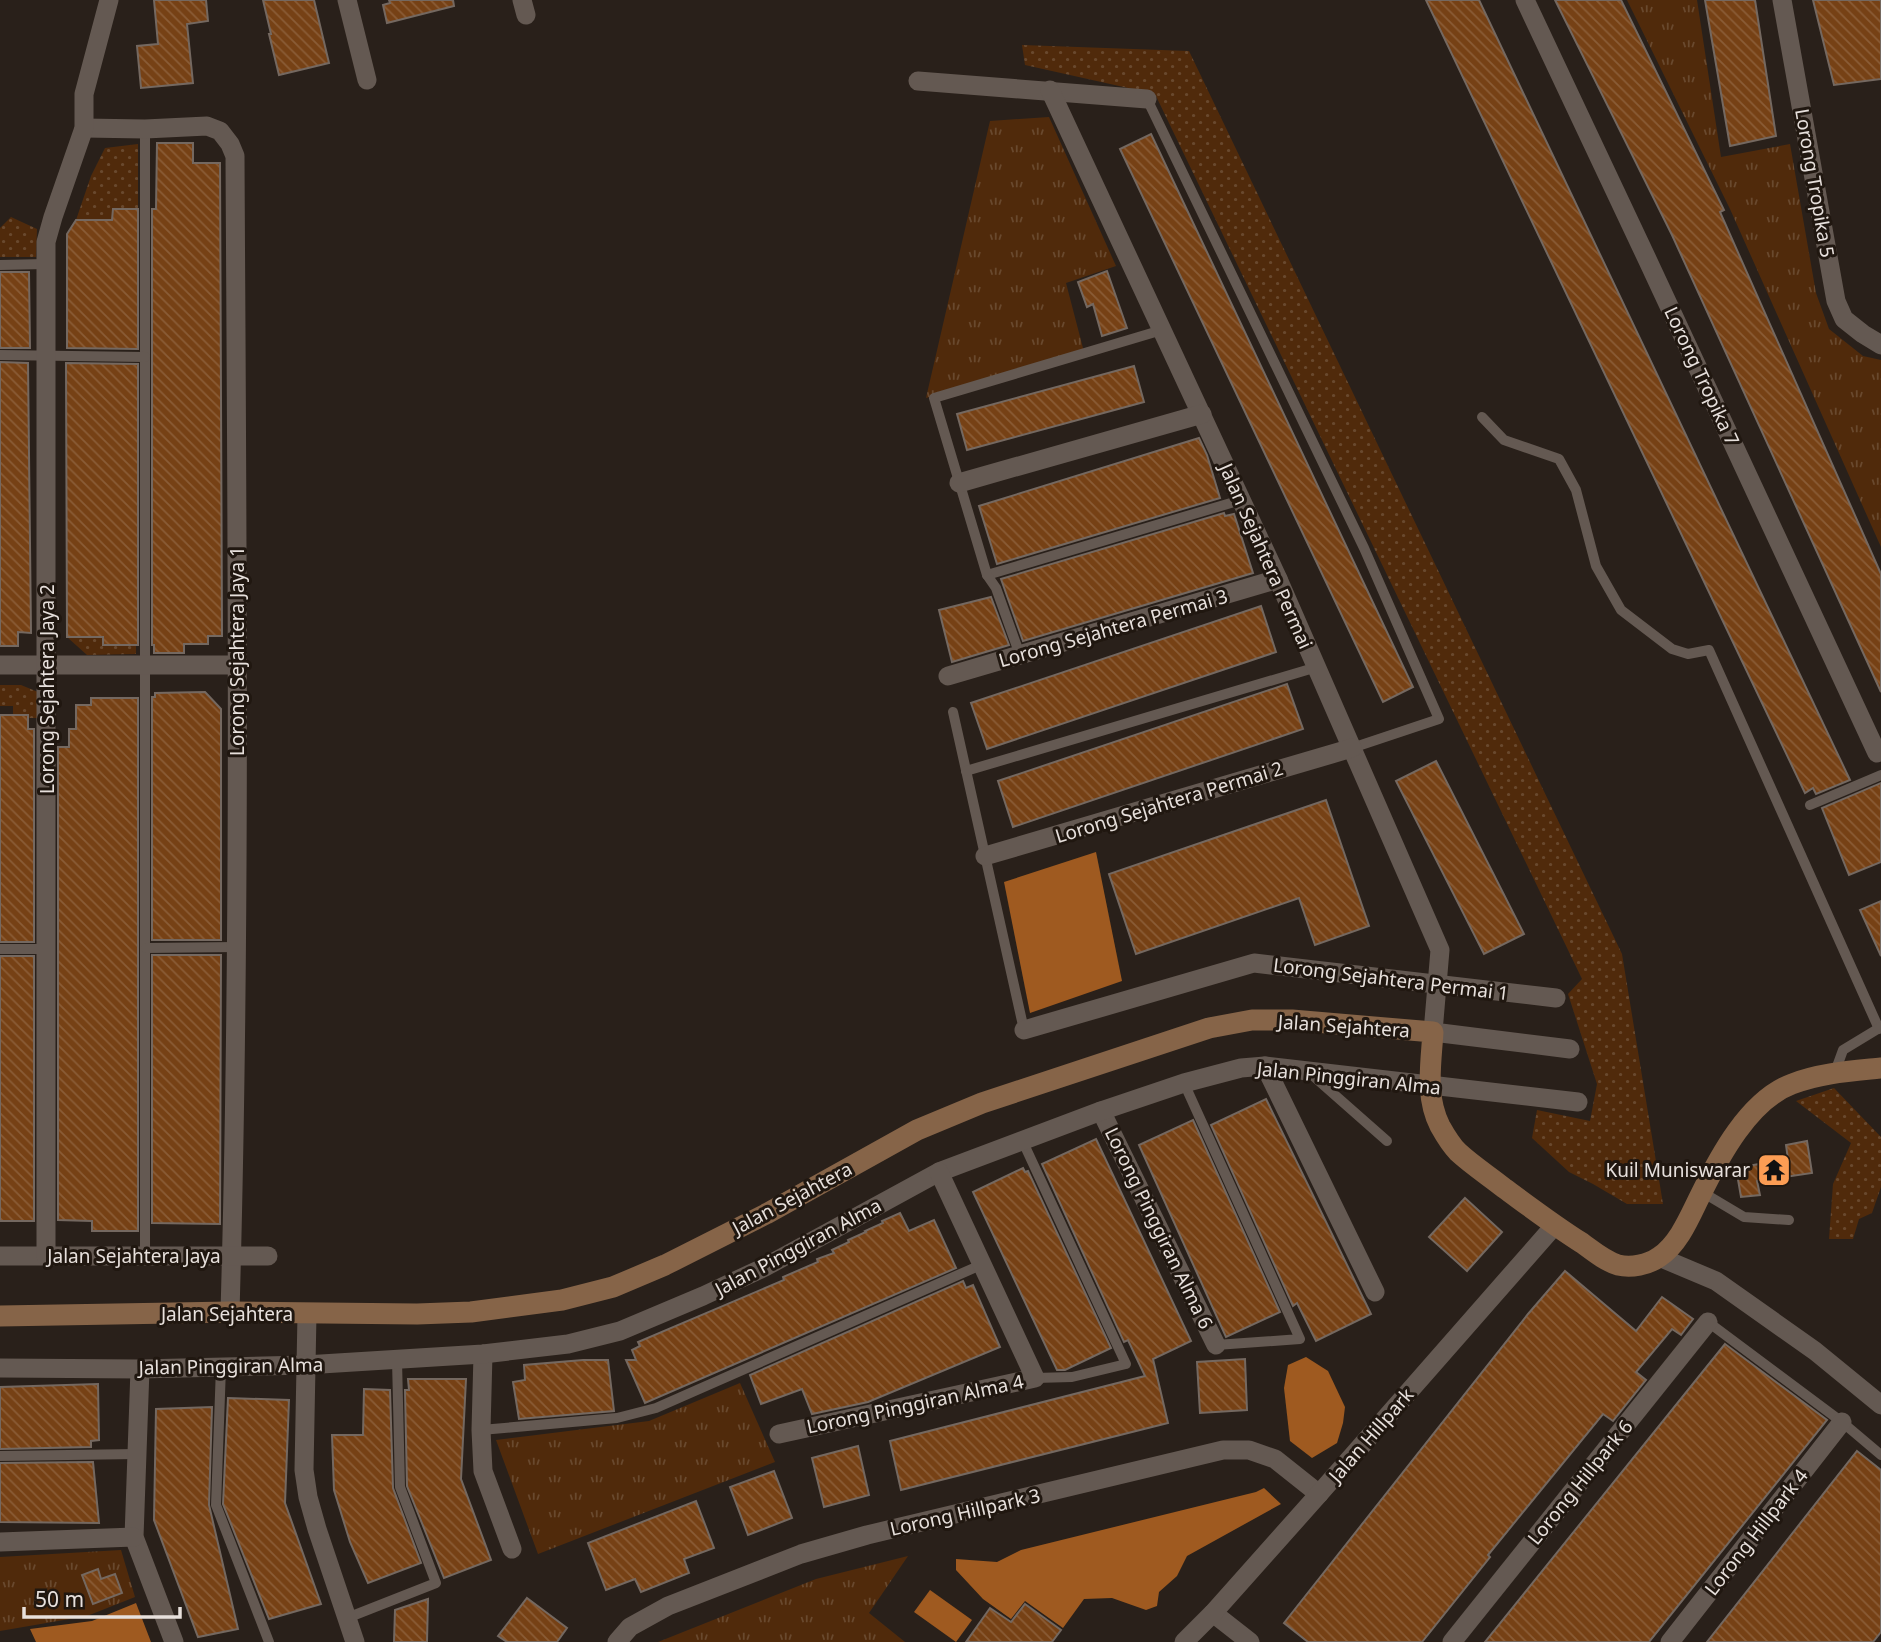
<svg xmlns="http://www.w3.org/2000/svg" width="1881" height="1642" font-family="'Noto Sans',sans-serif">
<style>
.grass{fill:url(#grass-dots)}
.park{fill:url(#park-tufts)}
.water{fill:#9f5a20}
.building{fill:url(#building-back-hatch);stroke:#746860;stroke-width:2}
.lines{fill:none;stroke-linecap:round;stroke-linejoin:round}
.lane{stroke:#645952;stroke-width:10}
.street{stroke:#645952;stroke-width:19}
.secondary{stroke:#866448;stroke-width:21}
.labels{text-anchor:middle;stroke-width:6;stroke-linejoin:round;paint-order:stroke}
.street-label{font-size:19px;fill:#e7e0dc;stroke:#201710}
.poi-label{font-size:19px;fill:#e7e0dc;stroke:#201710;text-anchor:end}
</style>
<defs>
<pattern id="grass-dots" width="8" height="8" patternUnits="userSpaceOnUse" patternTransform="scale(1.75)"><rect width="8" height="8" fill="#502a0b"/><path d="M2 2h.1M6 6h.1" fill="none" stroke="#69492e" stroke-width="1.8" stroke-linecap="round"/></pattern>
<pattern id="park-tufts" width="24" height="20" patternUnits="userSpaceOnUse" patternTransform="scale(1.75)"><rect width="24" height="20" fill="#502a0b"/><path d="M3 7l-1-3M5 7V3M7 7l1-3M15 17l-1-3M17 17v-4M19 17l1-3" fill="none" stroke="#69492e"/></pattern>
<pattern id="building-back-hatch" width="6" height="6" patternUnits="userSpaceOnUse" patternTransform="scale(1.75)"><rect width="6" height="6" fill="#764115"/><path d="M-1 5l2 2M0 0l6 6M5-1l2 2" fill="none" stroke="#8a5c36"/></pattern>
</defs>
<rect width="100%" height="100%" fill="#29201a"/>
<g class="grass">
<path d="M1022,45L1189,51L1622,954L1663,1204H1627L1593,1184L1569,1172L1532,1138L1537,1110L1590,1121L1597,1084L1568,994L1582,979L1155,94L1025,65Z"/>
<path d="M138,144V209H113L112,220H76L91,176L105,148Z"/>
<path d="M11,217L37,229L36,257H0V228Z"/>
<path d="M67,637H103L136,645V654L87,655Z"/>
<path d="M0,685H21L38,692V718H28V715H13V706H0Z"/>
<path d="M1834,1088L1881,1137V1187L1872,1213L1859,1219L1853,1239H1829L1833,1184L1851,1143L1796,1101Z"/>
</g>
<g class="park">
<path d="M1627,0H1697L1721,157L1790,144L1816,293L1829,329L1863,356L1881,360V547L1730,209Z"/>
<path d="M1049,117L1116,266L1066,283L1084,352L926,398L990,121Z"/>
<path d="M740,1383L775,1462L538,1554L496,1440L649,1421Z"/>
<path d="M121,1550L135,1597L87,1616L0,1631V1557Z"/>
<path d="M908,1556L869,1613L905,1642H658L816,1579Z"/>
</g>
<g class="water">
<path d="M1096,852L1122,981L1030,1013L1004,882Z"/>
<path d="M1306,1357L1328,1371L1345,1407L1343,1423L1337,1443L1312,1458L1290,1441L1284,1388L1288,1365Z"/>
<path d="M1264,1488L1281,1504L1187,1556L1177,1576L1159,1592L1157,1606L1146,1610L1112,1598L1084,1599L1063,1628L1025,1601L1011,1619L983,1599L956,1570V1559L997,1562L1021,1550L1256,1492Z"/>
<path d="M930,1590L972,1620L956,1642L914,1612Z"/>
<path d="M136,1603L151,1642H36L30,1629L92,1621Z"/>
</g>
<g class="building">
<path d="M154,0H206L208,21L187,24L193,83L141,88L137,46L158,44Z"/>
<path d="M263,0H314L329,63L279,75L269,34H271Z"/>
<path d="M389,0H453L454,6L387,23L383,5L390,3Z"/>
<path d="M1426,0H1479L1850,780L1816,794L1813,788L1805,793Z"/>
<path d="M1555,0H1621L1724,210L1720,212L1881,574V692L1672,235Z"/>
<path d="M1705,0H1755L1776,136L1730,146Z"/>
<path d="M1813,0H1881V79L1834,85Z"/>
<path d="M1151,134L1413,687L1383,702L1120,149Z"/>
<path d="M157,143H193V163H220L222,636H208V644H184V653H154V645H152V209H156Z"/>
<path d="M113,209H138V349L67,348V234L76,220H112Z"/>
<path d="M1107,271L1127,328L1102,336L1093,304L1087,307L1078,282Z"/>
<path d="M0,272H29L30,348H0Z"/>
<path d="M0,362L28,363L31,633L18,632V646H0Z"/>
<path d="M66,363L138,364V645H103V637H67Z"/>
<path d="M1134,366L1144,402L967,450L957,414Z"/>
<path d="M1199,438L1207,455L1220,498L997,564L979,506Z"/>
<path d="M1224,513L1225,516L1234,514L1253,573L1023,641L1001,579Z"/>
<path d="M991,597L1009,645L952,662L939,610Z"/>
<path d="M1261,606L1276,652L987,749L971,703Z"/>
<path d="M1287,684L1303,729L1013,827L998,781Z"/>
<path d="M205,692L221,709V940H152V697H155V693Z"/>
<path d="M91,698H138V1231H92V1221L58,1220V747H69V729H76V705H91Z"/>
<path d="M0,715H28V729H34V942H0Z"/>
<path d="M1436,761L1524,934L1484,954L1396,781Z"/>
<path d="M1881,783V862L1849,875L1822,808Z"/>
<path d="M1326,800L1369,926L1315,945L1299,898L1136,954L1109,874Z"/>
<path d="M1881,901V956L1860,910Z"/>
<path d="M152,955H221L220,1224L152,1223Z"/>
<rect x="0" y="956" width="34" height="265"/>
<path d="M1266,1099L1371,1314L1316,1341L1297,1303L1293,1306L1211,1125Z"/>
<path d="M1193,1120L1280,1312L1226,1337L1139,1145Z"/>
<path d="M1096,1139L1191,1341L1153,1359L1168,1423L901,1490L890,1441L1145,1376L1128,1340L1124,1342L1042,1164Z"/>
<path d="M1807,1141L1812,1173L1757,1181L1760,1195L1741,1197L1736,1168L1788,1159L1786,1145Z"/>
<path d="M1023,1168L1025,1172L1028,1171L1111,1348L1065,1370H1057L973,1192Z"/>
<path d="M1465,1198L1502,1232L1467,1271L1429,1237Z"/>
<path d="M900,1213L909,1231L934,1220L956,1268L645,1403L626,1360H636L632,1350L640,1346L638,1342L784,1280L783,1277L818,1262L817,1259L834,1253L832,1250L849,1242L848,1240L866,1232L865,1231L883,1223L882,1221Z"/>
<path d="M1565,1271L1636,1331L1662,1297L1693,1319L1681,1335L1672,1329L1636,1372L1646,1380L1613,1421L1603,1414L1488,1555L1490,1557L1422,1642H1308L1284,1623L1528,1314Z"/>
<path d="M963,1281L966,1288L973,1285L1000,1347L868,1402L812,1414L802,1389L761,1404L750,1375Z"/>
<path d="M1725,1344L1827,1420L1649,1642H1485Z"/>
<path d="M1245,1359L1247,1410L1200,1413L1197,1362Z"/>
<path d="M583,1360H608L614,1411L519,1419L513,1382L525,1380L524,1365Z"/>
<path d="M408,1379H466L461,1479L491,1560L444,1578L407,1486L405,1390H409Z"/>
<path d="M98,1384L99,1440L91,1441V1447L0,1449V1387Z"/>
<path d="M364,1389L390,1390L393,1488L421,1563L368,1583L350,1542L334,1490L332,1435H363Z"/>
<path d="M228,1398L289,1400L285,1503L321,1604L269,1619L223,1504Z"/>
<path d="M212,1407L209,1505L238,1629L198,1637L154,1520L156,1409Z"/>
<path d="M858,1446L869,1495L824,1507L812,1458Z"/>
<path d="M1857,1451L1881,1470V1632L1873,1642H1707Z"/>
<path d="M93,1462L99,1523L0,1522V1463Z"/>
<path d="M774,1471L792,1518L748,1535L730,1487Z"/>
<path d="M696,1501L714,1548L684,1559L689,1573L641,1592L635,1579L606,1590L588,1543Z"/>
<path d="M98,1569L101,1579L115,1574L122,1593L93,1604L82,1575Z"/>
<path d="M527,1598L567,1628L557,1642H507L498,1636Z"/>
<path d="M428,1599L427,1642H394L395,1610Z"/>
<path d="M1025,1604L1061,1630L1052,1642H966L990,1608L1011,1622Z"/>
</g>
<g class="lines">
<g class="lane">
<path d="M1147,99L1364,548L1439,719L1352,748"/>
<path d="M145,129V1256"/>
<path d="M0,265L45,264"/>
<path d="M0,355L145,357"/>
<path d="M1482,417L1504,440L1559,459L1576,490L1596,566L1621,610L1672,649L1688,654L1709,650L1879,1029"/>
<path d="M987,575L1241,500"/>
<path d="M1020,655L996,588L987,575L934,398L1162,330"/>
<path d="M953,712L1024,1030"/>
<path d="M966,771L1317,667"/>
<path d="M1810,805L1881,775"/>
<path d="M146,948L236,947"/>
<path d="M0,949H47"/>
<path d="M1835,1072L1843,1050L1881,1027"/>
<path d="M1311,1074L1387,1141"/>
<path d="M1184,1083L1300,1339L1216,1345"/>
<path d="M1023,1142L1126,1364L1072,1377L1035,1378"/>
<path d="M1702,1192L1744,1217L1789,1220"/>
<path d="M1708,1322L1842,1422L1881,1455"/>
<path d="M221,1367L216,1505L269,1642"/>
<path d="M481,1430L617,1418L656,1408L983,1264"/>
<path d="M0,1456L137,1454"/>
<path d="M347,1618L436,1583L400,1487L397,1360"/>
</g>
<g class="street">
<path d="M347,0L367,80"/>
<path d="M522,0L526,15"/>
<path d="M1525,0L1648,261L1877,753"/>
<path d="M1782,0L1836,301L1844,319L1863,334L1881,345"/>
<path d="M918,81L1147,99"/>
<path d="M1050,90L1278,579L1440,950L1433,1032L1570,1049"/>
<path d="M84,128L145,129L207,126L220,131L230,144L235,156C237,541 241,927 230,1312"/>
<path d="M959,483L1202,414"/>
<path d="M0,665H238"/>
<path d="M948,676L1278,579"/>
<path d="M985,856L1352,748"/>
<path d="M1024,1030L1254,963L1556,998"/>
<path d="M1265,1066L1375,1292"/>
<path d="M1101,1111L1216,1345"/>
<path d="M0,1256H268"/>
<path d="M46,1256V242L53,217L84,128V94L109,0"/>
<path d="M1659,1257L1716,1281L1815,1351L1881,1405"/>
<path d="M307,1314L304,1470L308,1497L317,1529L355,1642"/>
<path d="M483,1354L481,1430L483,1471L512,1549"/>
<path d="M0,1368L140,1369L305,1365L483,1354L568,1344L620,1331L703,1296L765,1267L939,1172L1101,1111L1184,1083L1241,1068L1265,1066L1578,1102"/>
<path d="M140,1369L134,1537L174,1642"/>
<path d="M779,1434L1035,1378L939,1172"/>
<path d="M0,1542L134,1537"/>
<path d="M1213,1613L1250,1642"/>
<path d="M617,1642L630,1627L668,1606L801,1554L867,1535L1223,1450H1249L1275,1459L1319,1494"/>
<path d="M1184,1642L1213,1613L1319,1494L1555,1225"/>
<path d="M1452,1642L1708,1322"/>
<path d="M1670,1642L1842,1422"/>
</g>
<path class="secondary" d="M0,1316L230,1312L417,1314L471,1312L562,1300L613,1287L665,1265L766,1214L917,1130L982,1103L1209,1028L1252,1020H1292L1433,1032C1431,1064 1425,1097 1440,1126C1445,1135 1451,1145 1458,1152C1472,1165 1489,1176 1504,1188C1530,1207 1555,1226 1582,1243C1593,1251 1605,1261 1618,1265C1631,1268 1648,1265 1659,1257C1679,1244 1690,1216 1700,1196C1719,1157 1749,1100 1792,1084C1820,1073 1852,1071 1881,1068"/>
</g>
<defs>
<g id="temple-square" transform="scale(1.75)"><rect x="-9" y="-9" width="18" height="18" rx="4" fill="#fc9d54" stroke="#201710"/><path d="M0-6L5-2H3V0L6.5 2.5H4V6H1.5V3h-3V6H-4V2.5H-6.5L-3 0V-2H-5Z" fill="#111"/></g>
</defs>
<g fill-rule="evenodd">
<use href="#temple-square" x="1774" y="1170"/>
</g>
<g class="labels">
<g class="street-label">
<text transform="translate(1815 183) rotate(80)" y="7">Lorong Tropika 5</text>
<text transform="translate(1702 376) rotate(65)" y="7">Lorong Tropika 7</text>
<text transform="translate(1266 556) rotate(66)" y="7">Jalan Sejahtera Permai</text>
<text transform="translate(1113 628) rotate(-16)" y="7">Lorong Sejahtera Permai 3</text>
<text transform="translate(237 651) rotate(-90)" y="7">Lorong Sejahtera Jaya 1</text>
<text transform="translate(47 689) rotate(-90)" y="7">Lorong Sejahtera Jaya 2</text>
<text transform="translate(1169 802) rotate(-17)" y="7">Lorong Sejahtera Permai 2</text>
<text transform="translate(1391 979) rotate(7)" y="7">Lorong Sejahtera Permai 1</text>
<text transform="translate(1344 1026) rotate(4)" y="7">Jalan Sejahtera</text>
<text transform="translate(1349 1078) rotate(6)" y="7">Jalan Pinggiran Alma</text>
<text transform="translate(792 1198) rotate(-28)" y="7">Jalan Sejahtera</text>
<text transform="translate(1159 1228) rotate(64)" y="7">Lorong Pinggiran Alma 6</text>
<text transform="translate(798 1247) rotate(-28)" y="7">Jalan Pinggiran Alma</text>
<text x="134" y="1263">Jalan Sejahtera Jaya</text>
<text x="227" y="1321">Jalan Sejahtera</text>
<text transform="translate(231 1366) rotate(-1)" y="7">Jalan Pinggiran Alma</text>
<text transform="translate(915 1404) rotate(-12)" y="7">Lorong Pinggiran Alma 4</text>
<text transform="translate(1371 1435) rotate(-49)" y="7">Jalan Hillpark</text>
<text transform="translate(1580 1482) rotate(-51)" y="7">Lorong Hillpark 6</text>
<text transform="translate(965 1512) rotate(-13)" y="7">Lorong Hillpark 3</text>
<text transform="translate(1756 1532) rotate(-52)" y="7">Lorong Hillpark 4</text>
</g>
<g class="poi-label">
<text x="1750" y="1177">Kuil Muniswarar</text>
</g>
</g>
<path d="M24 1607v10h156v-10" fill="none" stroke="#e7e0dc" stroke-width="3.5"/>
<text x="35" y="1607" font-size="21" fill="#e7e0dc" stroke="#201710" stroke-width="5" paint-order="stroke">50 m</text>
</svg>
